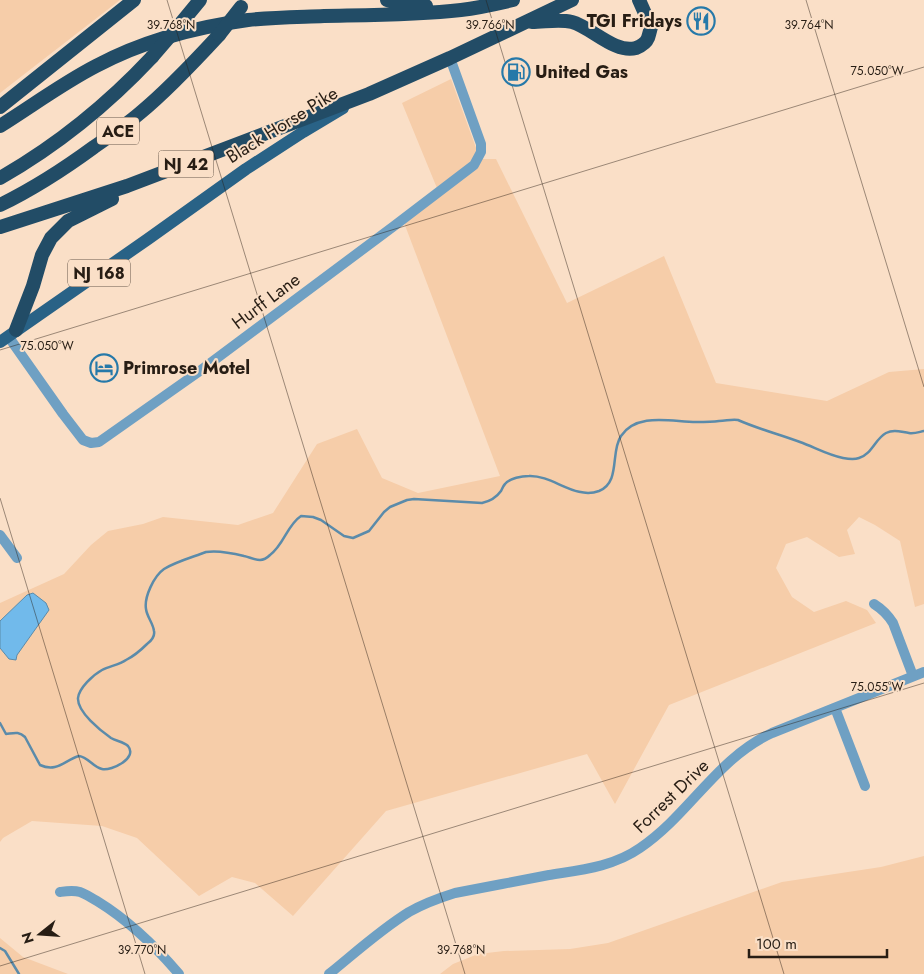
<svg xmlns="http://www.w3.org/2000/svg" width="924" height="974" font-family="Jost,sans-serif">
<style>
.green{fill:#f6cda9}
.water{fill:#71baeb;stroke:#5b8baa}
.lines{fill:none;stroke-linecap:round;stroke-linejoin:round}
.stream{stroke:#5b8baa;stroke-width:2.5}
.minor{stroke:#6fa0c3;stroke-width:10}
.major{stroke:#296286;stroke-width:12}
.highway{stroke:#224c66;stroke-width:14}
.highway-bridge{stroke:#224c66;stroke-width:14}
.ticks{fill:none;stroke:#271d14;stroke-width:1;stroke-opacity:0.45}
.labels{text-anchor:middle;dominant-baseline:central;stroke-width:4;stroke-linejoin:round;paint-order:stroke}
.shield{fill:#fadfc7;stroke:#66574a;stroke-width:1}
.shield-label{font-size:16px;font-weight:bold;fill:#271d14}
.poi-label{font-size:18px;font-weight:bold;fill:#271d14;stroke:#fadfc7;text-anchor:start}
.street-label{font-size:18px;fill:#271d14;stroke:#fadfc7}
.ticks-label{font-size:12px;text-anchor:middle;fill:#271d14;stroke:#fadfc7;stroke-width:4;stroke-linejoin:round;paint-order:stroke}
</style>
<rect width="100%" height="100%" fill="#fadfc7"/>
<!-- green -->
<path class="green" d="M 0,0 L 120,0 L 0,93 Z
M 451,79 L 480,159 L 496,159 L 567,303 L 664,256 L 716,383 L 827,401 L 889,372 L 924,369 L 924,604 L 915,607 L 900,541 L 875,525 L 859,517 L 847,530 L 855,554 L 839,557 L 807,537 L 786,544 L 776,568 L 792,597 L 814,612 L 846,601 L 867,610 L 876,623 L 669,705 L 615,804 L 587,754 L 386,811 L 293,916 L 255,883 L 232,877 L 199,896 L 137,838 L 102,826 L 32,821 L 3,838 L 0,842 L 0,603 L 64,574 L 91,545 L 108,531 L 143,524 L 163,517 L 238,525 L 273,513 L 317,444 L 357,429 L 382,478 L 418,493 L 500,476 L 403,220 L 439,193 L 402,103 Z
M 924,856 L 924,974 L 440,974 L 453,964 L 478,954 L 504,951 L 570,949 L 608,943 L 782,882 L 881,867 Z
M 0,938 L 23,957 L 68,974 L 0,974 Z"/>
<!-- water -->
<path class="water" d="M 33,593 L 46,603 L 49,610 L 17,655 L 16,660 L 9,659 L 0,648 L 0,621 L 27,595 Z"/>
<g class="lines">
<!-- stream -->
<path class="stream" d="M 0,723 L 6,734 C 14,733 19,731 25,737 L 40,765 C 57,773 65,760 79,756 C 88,757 93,767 102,769 C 112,771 138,758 128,746 C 124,742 116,741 111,738 C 101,731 77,712 78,698 C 79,688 93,675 102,670 C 109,666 119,665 126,660 C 134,656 141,650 147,644 C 151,641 155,636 154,631 C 153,623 147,617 146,609 C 144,597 154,576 164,569 C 175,562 193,557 206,552 C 219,550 232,553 244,556 C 249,557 255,560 260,560 C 264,560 267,558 270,555 C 284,545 287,525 301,516 L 313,517 L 321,520 L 344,536 L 353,538 L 369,531 L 384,512 L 390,507 L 407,500 L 414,499 L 482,503 C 491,501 496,498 501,491 C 502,489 503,486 505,484 C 510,478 522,476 529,476 C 553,475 575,500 599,491 C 621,482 610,452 621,436 C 637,412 672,422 696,422 C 704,422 712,422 719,421 C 726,421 731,419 738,420 C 758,429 779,434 800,442 C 814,447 828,455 843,458 C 848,459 854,460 859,458 C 872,454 875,439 886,433 C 894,429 901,432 909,433 C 914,434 919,432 924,431
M 0,948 L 5,951 L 19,974"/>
<!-- minor -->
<path class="minor" d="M 8,336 L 63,414 L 83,440 L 91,443 L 99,442 L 197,373 L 394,226 L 474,165 L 481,152 L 481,144 L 450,58
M 0,535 L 17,558
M 874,604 C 882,609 888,615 893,623 L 913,676
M 835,708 L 865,786
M 60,892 C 67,891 73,890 80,892 C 86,894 91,898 97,901 C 128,920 156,947 179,974
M 329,974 C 355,953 380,930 409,912 C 423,904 439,898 455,893 C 486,887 518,881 549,875 C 580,870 613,867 640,848 C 689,815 717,758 772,733 L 924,672"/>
<!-- major -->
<path class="major" d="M 0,342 L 148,239 L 246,169 L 303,132 L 343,108"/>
<!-- highway -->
<path class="highway" d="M 387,0 L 426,6
M 532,22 C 545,22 559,19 572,22 C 591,27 615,54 636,48 C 641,46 646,43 648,38 C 649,35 650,31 651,27 L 639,0
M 177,28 L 200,0
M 0,107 L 134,0
M 0,126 C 32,106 63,83 96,66 C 143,41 196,27 248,20 C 273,17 299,17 324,16 C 370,15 416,15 461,10 C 478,8 496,4 513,0
M 0,178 C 56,146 108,104 152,57
M 0,205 C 33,189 64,169 94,147 C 110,136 126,125 140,113 C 168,90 195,61 219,35
M 0,227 L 127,186 L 369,94 L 450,58 L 572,0
M 16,330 L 33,286 L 42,255 L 51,238 L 68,221 L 112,199"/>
<!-- highway-bridge -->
<path class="highway-bridge" d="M 219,35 L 241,7
M 152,57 L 177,28"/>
</g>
<!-- ticks -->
<path class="ticks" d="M 167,0 L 465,974M 486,0 L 784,974M 806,0 L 924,387M 0,350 L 924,67M 0,498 L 145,974M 0,966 L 924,683"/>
<!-- icons -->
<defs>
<g id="restaurant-ring" transform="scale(1.4375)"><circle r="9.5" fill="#fadfc7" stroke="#2679a9" stroke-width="1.5"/><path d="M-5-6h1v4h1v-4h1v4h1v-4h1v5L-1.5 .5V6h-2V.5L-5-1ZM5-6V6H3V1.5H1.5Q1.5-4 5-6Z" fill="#2679a9"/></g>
<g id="fuel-ring" transform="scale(1.4375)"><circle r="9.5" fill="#fadfc7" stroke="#2679a9" stroke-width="1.5"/><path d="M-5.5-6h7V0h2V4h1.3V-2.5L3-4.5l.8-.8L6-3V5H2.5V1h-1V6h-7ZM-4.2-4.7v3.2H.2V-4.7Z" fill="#2679a9"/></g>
<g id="hotel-ring" transform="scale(1.4375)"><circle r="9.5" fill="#fadfc7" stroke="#2679a9" stroke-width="1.5"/><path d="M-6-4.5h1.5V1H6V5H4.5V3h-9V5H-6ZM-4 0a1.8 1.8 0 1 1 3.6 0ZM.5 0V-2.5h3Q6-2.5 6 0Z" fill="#2679a9"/></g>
</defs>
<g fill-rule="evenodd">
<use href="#restaurant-ring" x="701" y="21"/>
<use href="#fuel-ring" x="516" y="72"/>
<use href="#hotel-ring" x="104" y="368"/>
</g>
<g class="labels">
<!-- shield labels -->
<g class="shield">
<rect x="97" y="117.5" width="42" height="27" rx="4"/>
<rect x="158.5" y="150.5" width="55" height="27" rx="4"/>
<rect x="68" y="259.5" width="62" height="27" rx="4"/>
</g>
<g class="shield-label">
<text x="118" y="131">ACE</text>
<text x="186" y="164">NJ 42</text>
<text x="99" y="273">NJ 168</text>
</g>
<!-- poi labels -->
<g class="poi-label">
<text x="682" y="21" text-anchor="end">TGI Fridays</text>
<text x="535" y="72">United Gas</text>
<text x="123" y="368">Primrose Motel</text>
</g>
<!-- street labels -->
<g class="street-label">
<text transform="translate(282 125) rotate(-32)">Black Horse Pike</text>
<text transform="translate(266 301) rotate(-37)">Hurff Lane</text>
<text transform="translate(671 796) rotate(-44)">Forrest Drive</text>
</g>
</g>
<g class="ticks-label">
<text x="171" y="29">39.768°N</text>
<text x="490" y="29">39.766°N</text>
<text x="809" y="29">39.764°N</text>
<text x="877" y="75">75.050°W</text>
<text x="47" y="350">75.050°W</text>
<text x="877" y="691">75.055°W</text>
<text x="142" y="954">39.770°N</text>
<text x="461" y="954">39.768°N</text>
</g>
<!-- north arrow -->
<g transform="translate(40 934) rotate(253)" stroke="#fadfc7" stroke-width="4" paint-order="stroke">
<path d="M0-4L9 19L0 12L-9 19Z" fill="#271d14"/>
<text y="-8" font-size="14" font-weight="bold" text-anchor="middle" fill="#271d14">N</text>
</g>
<!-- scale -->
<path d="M749 949v8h138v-8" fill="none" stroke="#271d14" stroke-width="2.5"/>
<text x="756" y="949" font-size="15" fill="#271d14" stroke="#fadfc7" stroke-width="4" paint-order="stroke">100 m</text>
</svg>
